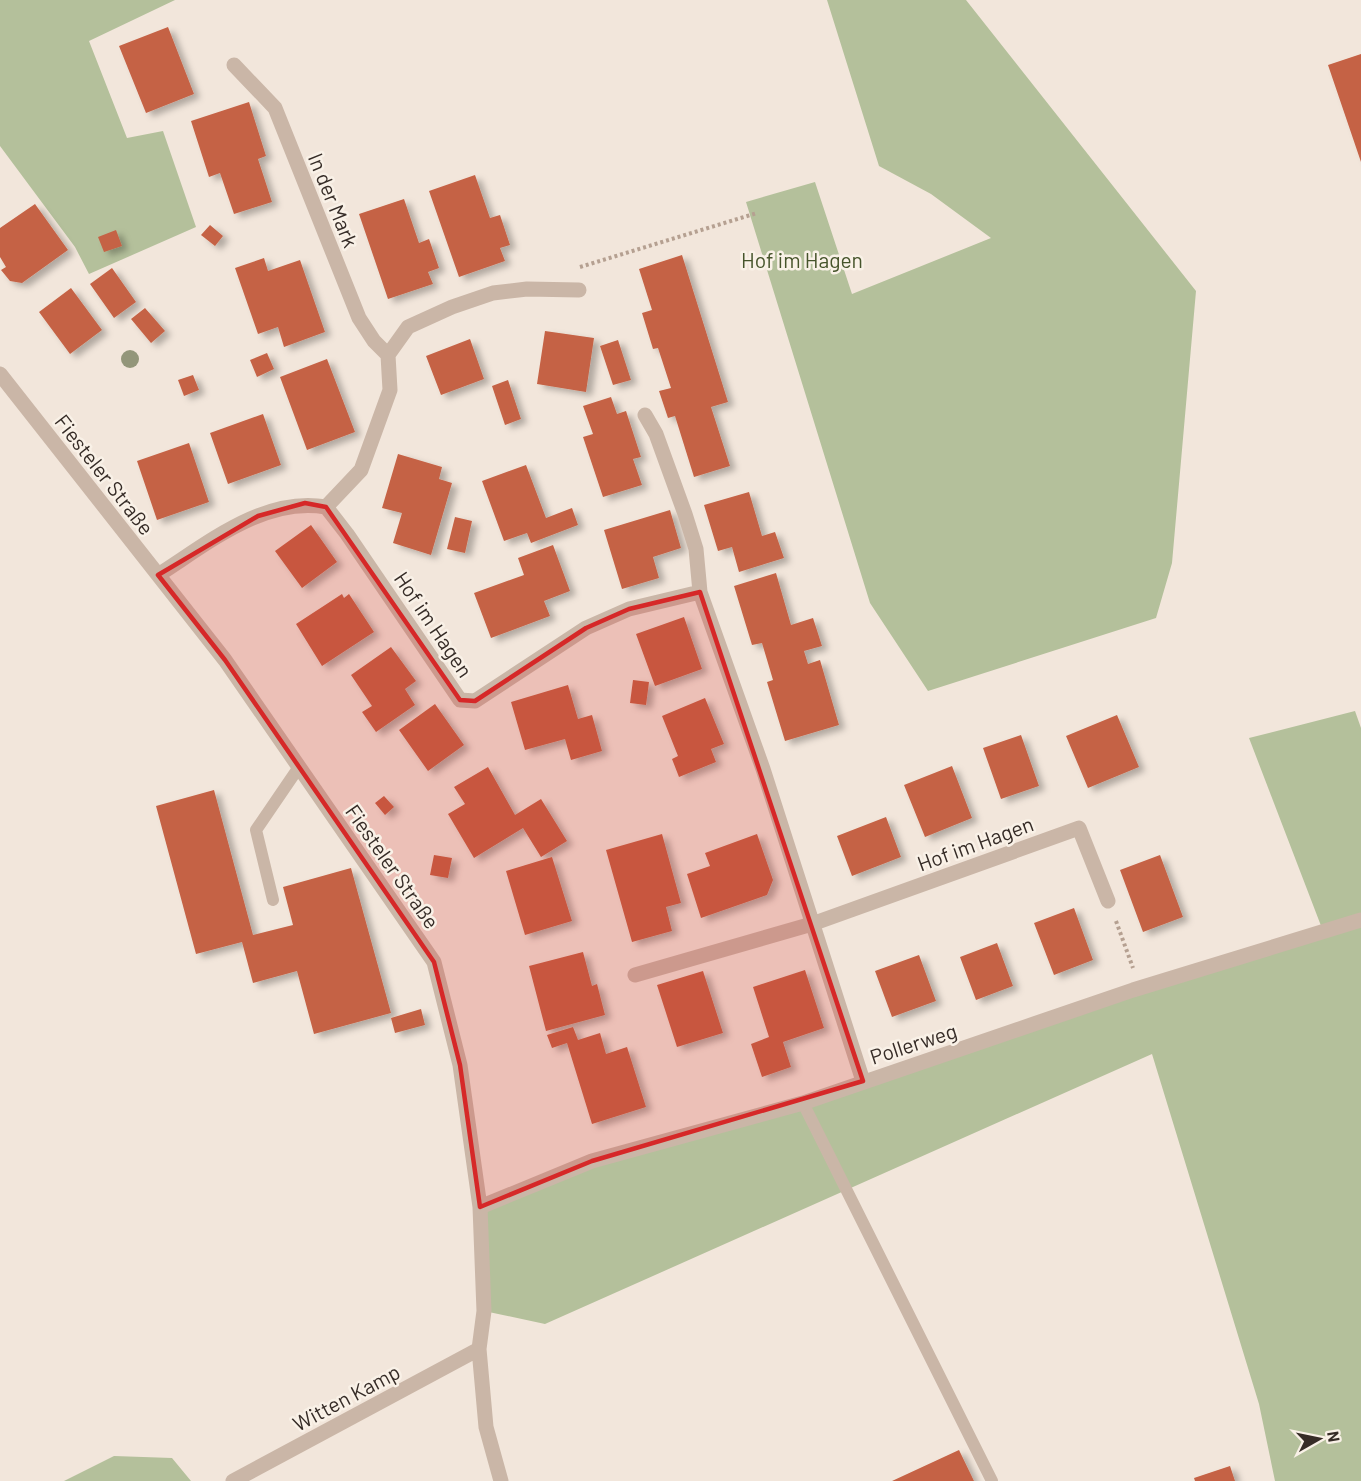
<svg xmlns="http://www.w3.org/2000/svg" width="1361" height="1481" font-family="Barlow,sans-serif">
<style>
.green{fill:#b4c09b}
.building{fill:#c56245;filter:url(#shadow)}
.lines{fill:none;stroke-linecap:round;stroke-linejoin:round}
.path{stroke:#b5a091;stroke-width:4;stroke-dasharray:3 3;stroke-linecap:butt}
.service{stroke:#cab6a7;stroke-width:12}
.minor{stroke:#cab6a7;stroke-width:15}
.tree{fill:#93967a}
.marked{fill:#d62828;fill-opacity:0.2;stroke:#d62828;stroke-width:4.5;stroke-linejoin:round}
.labels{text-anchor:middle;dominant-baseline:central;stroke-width:5;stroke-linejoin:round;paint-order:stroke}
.street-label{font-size:21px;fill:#362c27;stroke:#f9f1e7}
.park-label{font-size:21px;fill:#46542b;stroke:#f9f1e7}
</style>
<defs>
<filter id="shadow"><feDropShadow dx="6" dy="4" stdDeviation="3" flood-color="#0004"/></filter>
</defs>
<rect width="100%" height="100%" fill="#f2e6db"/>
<!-- green -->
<path class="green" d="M 0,0 L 175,0 L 89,41 L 127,138 L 163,131 L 196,227 L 89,274 L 75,247 L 0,146 Z
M 827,0 L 966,0 L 1196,291 L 1172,563 L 1156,618 L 928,691 L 870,603 L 746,202 L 815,182 L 852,294 L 991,238 L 931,194 L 879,166 Z
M 1355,711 L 1361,728 L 1361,1481 L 1275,1481 L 1259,1404 L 1152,1054 L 545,1324 L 484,1311 L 480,1207 L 592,1161 L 803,1103 L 1323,931 L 1249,738 Z
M 114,1456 L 172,1458 L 191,1481 L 64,1481 Z"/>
<!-- building -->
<path class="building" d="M 168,27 L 194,94 L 146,113 L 119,46 Z
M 1361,54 L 1361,162 L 1328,65 Z
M 249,102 L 266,156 L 258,159 L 272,202 L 234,214 L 220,173 L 209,177 L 191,121 Z
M 475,175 L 490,218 L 500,215 L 510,245 L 500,248 L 505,261 L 459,277 L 429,191 Z
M 404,199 L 419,243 L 429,239 L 439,268 L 428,272 L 433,284 L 388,299 L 359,214 Z
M 35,204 L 68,250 L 22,283 L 10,281 L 1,270 L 6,267 L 0,257 L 0,228 Z
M 210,225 L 223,236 L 215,246 L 201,235 Z
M 116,230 L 122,246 L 104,252 L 98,237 Z
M 682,255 L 728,402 L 711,407 L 730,466 L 694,477 L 675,416 L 668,418 L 659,391 L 671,388 L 658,348 L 653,349 L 642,313 L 652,310 L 639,269 Z
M 264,258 L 268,271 L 300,260 L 325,332 L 284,347 L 278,327 L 258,334 L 235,268 Z
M 112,268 L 136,302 L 114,318 L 90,284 Z
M 71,288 L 102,330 L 70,354 L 39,312 Z
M 145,308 L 165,331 L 151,343 L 131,319 Z
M 545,331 L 594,338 L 586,392 L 537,384 Z
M 470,339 L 484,379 L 441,395 L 426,356 Z
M 618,340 L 631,380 L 613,385 L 600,346 Z
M 267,353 L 274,369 L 257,377 L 250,360 Z
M 327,359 L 355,432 L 307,450 L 280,377 Z
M 193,375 L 199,390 L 184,396 L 178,380 Z
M 508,380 L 521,419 L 505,425 L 492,386 Z
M 611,397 L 617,414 L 626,411 L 641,457 L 633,459 L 642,485 L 603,497 L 583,437 L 593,434 L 583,406 Z
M 263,414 L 281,465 L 228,484 L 210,433 Z
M 189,443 L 209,502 L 157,520 L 137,461 Z
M 398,454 L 442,467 L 439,479 L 452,483 L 431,555 L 393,543 L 402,513 L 382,508 Z
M 526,465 L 546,518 L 572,508 L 578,525 L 531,543 L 527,533 L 504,541 L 482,481 Z
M 749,492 L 762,536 L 775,532 L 784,558 L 739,572 L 732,547 L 718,551 L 704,505 Z
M 670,510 L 681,548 L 653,557 L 659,578 L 622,589 L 604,530 Z
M 455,517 L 472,521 L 465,553 L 447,549 Z
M 311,525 L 337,562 L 302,588 L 275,551 Z
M 553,545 L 570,591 L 544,601 L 550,616 L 491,638 L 474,593 L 524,575 L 518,558 Z
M 776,573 L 791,625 L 813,618 L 822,646 L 804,651 L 808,664 L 820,660 L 839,725 L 785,741 L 767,682 L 773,680 L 762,643 L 752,645 L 734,586 Z
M 342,594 L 344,598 L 349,594 L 374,632 L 322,666 L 296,624 Z
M 684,617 L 702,669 L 655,686 L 636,634 Z
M 391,647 L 416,681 L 405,689 L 415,705 L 376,732 L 362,712 L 372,706 L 351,675 Z
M 633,680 L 649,682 L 646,705 L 630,703 Z
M 568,685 L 578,719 L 592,715 L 602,751 L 571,760 L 565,739 L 525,750 L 511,702 Z
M 705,698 L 724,744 L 711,749 L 716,762 L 679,777 L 672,759 L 678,756 L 662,716 Z
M 435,704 L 464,745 L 428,771 L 399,730 Z
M 1117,715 L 1139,767 L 1088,788 L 1066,736 Z
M 1021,735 L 1039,786 L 1001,799 L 983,748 Z
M 952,766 L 972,818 L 925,837 L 904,785 Z
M 488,767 L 515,815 L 541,799 L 567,841 L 541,857 L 523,828 L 474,858 L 448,814 L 465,804 L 454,787 Z
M 214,790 L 253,935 L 293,925 L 283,887 L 351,868 L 391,1013 L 314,1034 L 297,971 L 253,983 L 242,942 L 196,954 L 156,806 Z
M 384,796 L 394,807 L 385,815 L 375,803 Z
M 886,817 L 901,857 L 852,876 L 837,836 Z
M 662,834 L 681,903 L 666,907 L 672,931 L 632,942 L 606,850 Z
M 757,834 L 773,880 L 767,895 L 701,918 L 687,874 L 710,866 L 705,853 Z
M 434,855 L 452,858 L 448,878 L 430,875 Z
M 1160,855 L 1183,917 L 1143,932 L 1120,870 Z
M 552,857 L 572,921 L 525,935 L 506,871 Z
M 1074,908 L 1093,960 L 1054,975 L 1034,923 Z
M 997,943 L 1013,986 L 976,1000 L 960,957 Z
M 583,952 L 592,986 L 597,984 L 605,1015 L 546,1031 L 529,966 Z
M 919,955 L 936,1001 L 892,1017 L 875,971 Z
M 805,970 L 824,1028 L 783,1042 L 791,1067 L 762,1077 L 751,1044 L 769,1037 L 753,987 Z
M 703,971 L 723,1033 L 677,1047 L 657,985 Z
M 421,1009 L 425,1025 L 395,1033 L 391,1018 Z
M 573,1027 L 578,1040 L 600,1033 L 606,1054 L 627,1047 L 646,1107 L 592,1124 L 567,1043 L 552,1048 L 547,1035 Z
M 959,1450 L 974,1481 L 892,1481 Z
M 1230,1466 L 1235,1481 L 1195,1481 L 1194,1478 Z"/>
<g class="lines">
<!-- path -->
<path class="path" d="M 580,267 L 757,213
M 1116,921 L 1133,968"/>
<!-- service -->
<path class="service" d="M 273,900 L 256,830 L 299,767
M 803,1103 L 992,1481"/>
<!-- minor -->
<path class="minor" d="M 234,65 L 275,108 L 359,318 L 374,341 L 388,355 L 390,390 L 361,470 L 326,507
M 388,355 L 408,327 L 452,307 L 493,293 L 527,289 L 579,290
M 0,374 L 225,660 L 434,962 L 460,1065 L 480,1207 L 484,1311 L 479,1349 L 486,1427 L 501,1481
M 645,415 L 656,434 L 685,514 L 696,549 L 700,592 L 763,769 L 863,1081
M 158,575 C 207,544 264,496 326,507 L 347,534 L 460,700 L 475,701 L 586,628 L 629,609 L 700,592
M 635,975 L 812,924 L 1079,828 L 1108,901
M 480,1207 L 592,1161 L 803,1103 L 1133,990 L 1361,920
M 233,1481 L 479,1349"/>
</g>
<!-- trees -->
<circle class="tree" cx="130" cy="359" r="9"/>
<!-- marked area -->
<path class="marked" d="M 305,503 L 326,507 L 460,700 L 475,701 L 586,628 L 629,609 L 700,592 L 863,1081 L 592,1161 L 480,1207 L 460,1065 L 434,962 L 225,660 L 158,575 L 258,516 Z"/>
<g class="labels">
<!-- street labels -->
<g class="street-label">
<text transform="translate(334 200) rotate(68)">In der Mark</text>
<text transform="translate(105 474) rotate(52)">Fiesteler Straße</text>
<text transform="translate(434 624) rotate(56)">Hof im Hagen</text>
<text transform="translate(975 843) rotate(-20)">Hof im Hagen</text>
<text transform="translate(393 866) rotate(55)">Fiesteler Straße</text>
<text transform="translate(913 1043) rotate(-18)">Pollerweg</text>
<text transform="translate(346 1397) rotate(-28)">Witten Kamp</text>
</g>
<!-- park labels -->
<g class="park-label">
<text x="802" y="259">Hof im Hagen</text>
</g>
</g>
<!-- north arrow -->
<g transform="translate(1319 1439) rotate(81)" stroke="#f9f1e7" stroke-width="4.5" paint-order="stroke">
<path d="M0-4.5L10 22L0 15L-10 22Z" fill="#362c27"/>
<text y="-9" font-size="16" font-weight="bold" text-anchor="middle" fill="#362c27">N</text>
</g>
</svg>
